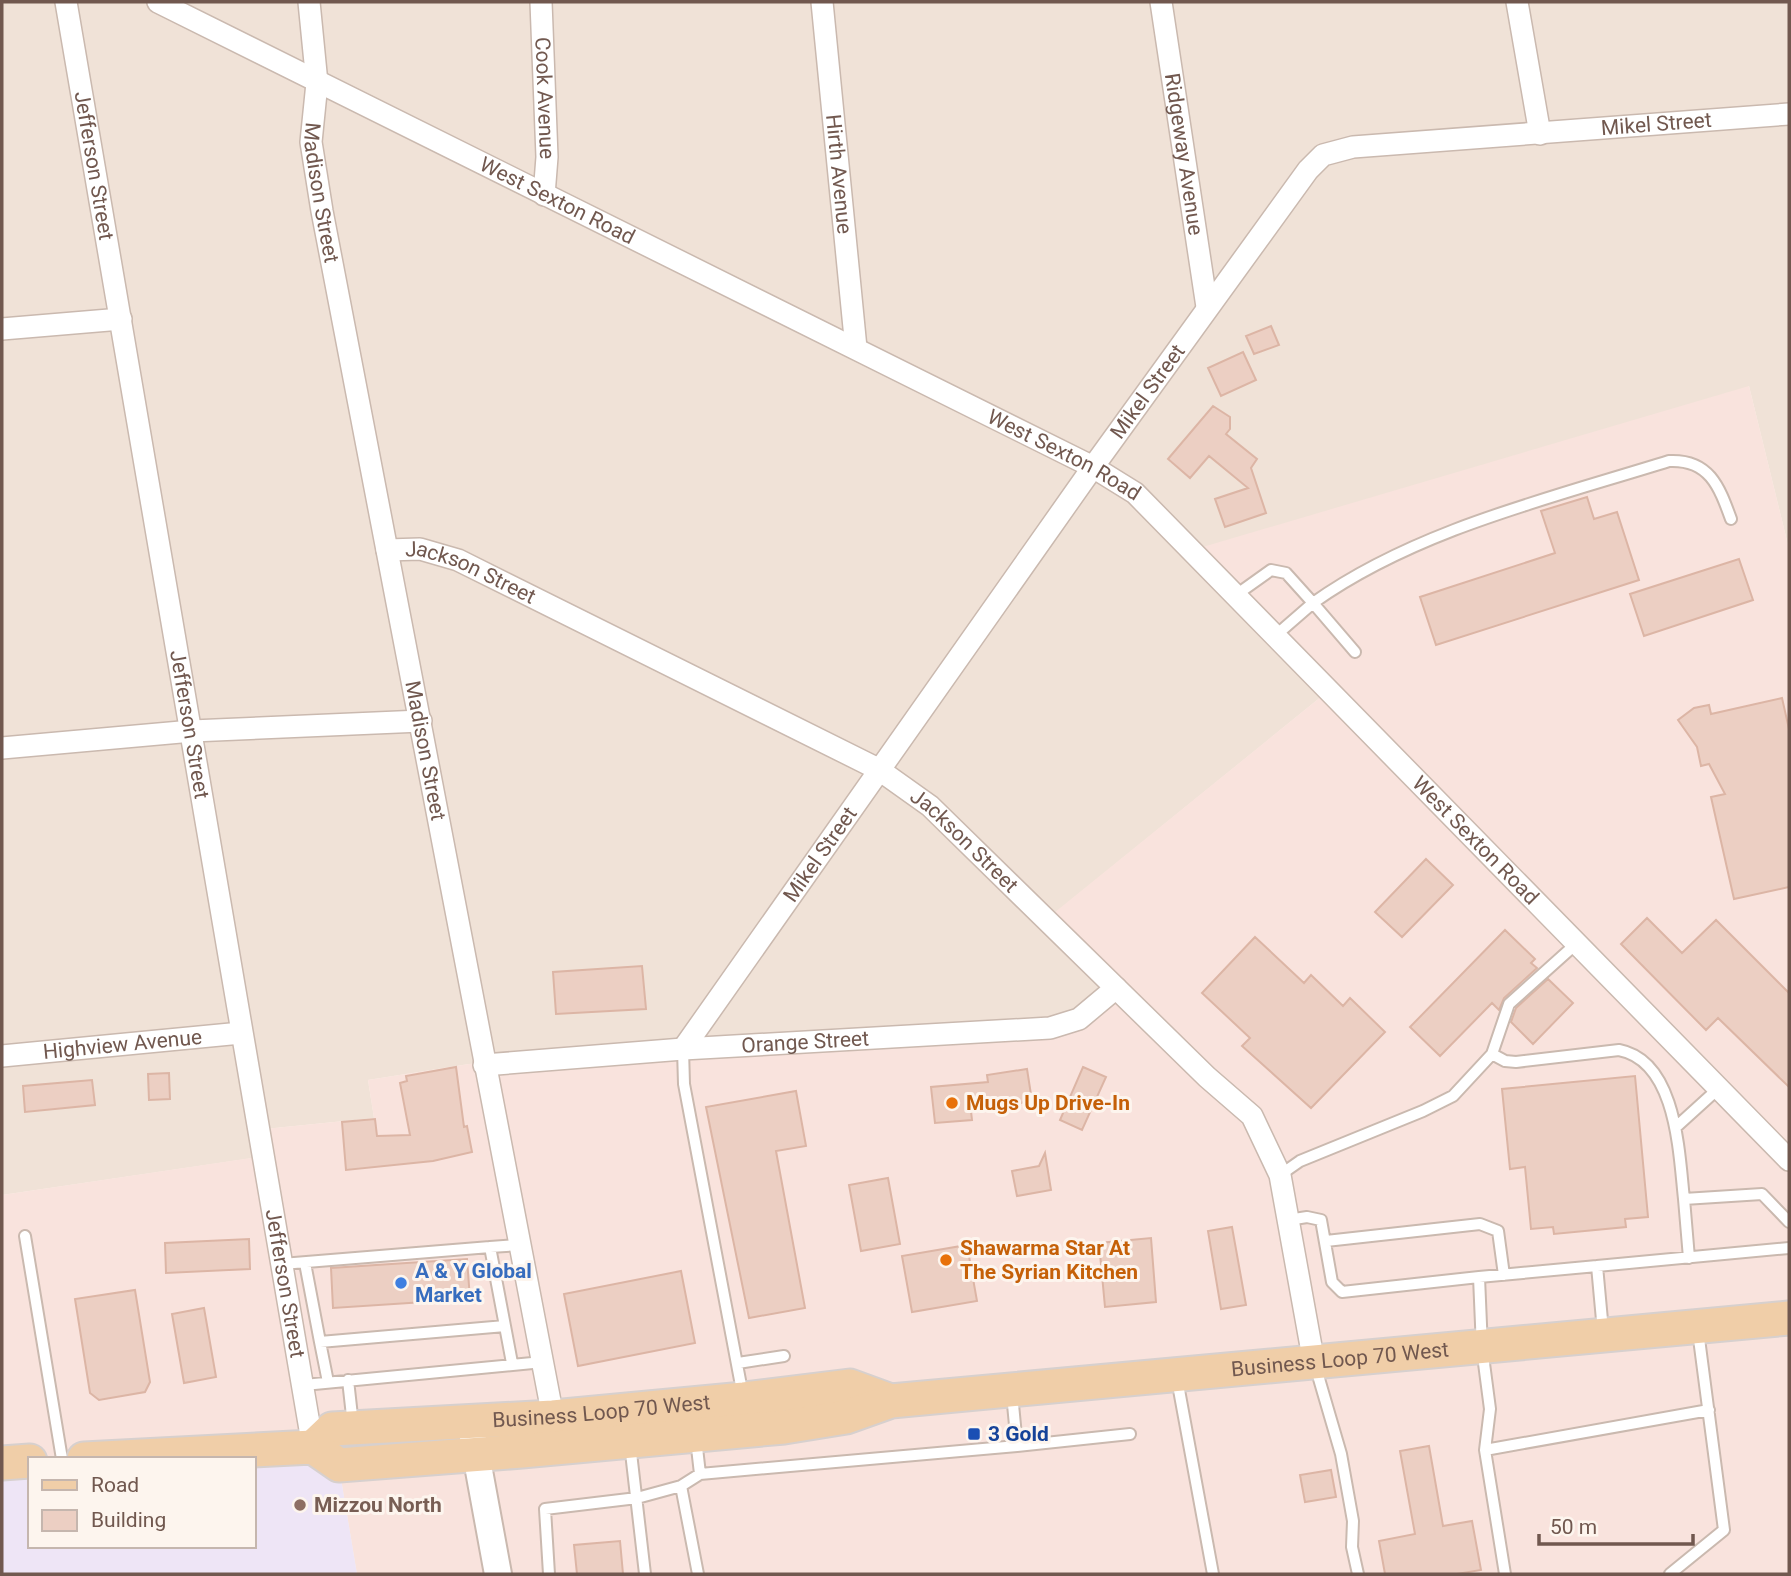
<svg xmlns="http://www.w3.org/2000/svg" width="1791" height="1576" font-family="Roboto,sans-serif">
<style>
.residential{fill:#f0e2d7}
.commercial{fill:#f9e3dd}
.education{fill:#eee5f6}
.building{fill:#eccfc3;stroke:#dcb5a5;stroke-width:2}
.lines{fill:none;stroke-linecap:round;stroke-linejoin:round}
.service-casing{stroke:#cab9af;stroke-width:14}
.minor-casing{stroke:#cab9af;stroke-width:24}
.tertiary-casing{stroke:#cab9af;stroke-width:30}
.primary-casing{stroke:#d7d0ce;stroke-width:37}
.service{stroke:#fff;stroke-width:10}
.minor{stroke:#fff;stroke-width:21}
.tertiary{stroke:#fff;stroke-width:26}
.primary{stroke:#f0cea8;stroke-width:33}
.food-dot{fill:#e8710a;stroke:#fdf5ee;stroke-width:2.5}
.shop-dot{fill:#3f7fe0;stroke:#fdf5ee;stroke-width:2.5}
.transit-dot{fill:#1a4fb4;stroke:#fdf5ee;stroke-width:2.5}
.education-dot{fill:#8d6e63;stroke:#fdf5ee;stroke-width:2.5}
.labels{text-anchor:middle;dominant-baseline:central;stroke-width:6;stroke-linejoin:round;paint-order:stroke}
.street-label{font-size:21px;fill:#71584f;stroke:#fdf5ee}
.food-label{font-size:21px;font-weight:bold;fill:#c56008;stroke:#fdf5ee;text-anchor:start}
.shop-label{font-size:21px;font-weight:bold;fill:#366cbe;stroke:#fdf5ee;text-anchor:start}
.transit-label{font-size:21px;font-weight:bold;fill:#164399;stroke:#fdf5ee;text-anchor:start}
.education-label{font-size:21px;font-weight:bold;fill:#785e54;stroke:#fdf5ee;text-anchor:start}
</style>
<rect width="100%" height="100%" fill="#faf1e8"/>
<!-- residential -->
<path class="residential" d="M 2,2 L 1789,2 L 1789,549 L 1749,386 L 1327,692 L 1045,921 L 1115,989 L 1050,1027 L 469,1064 L 368,1080 L 374,1118 L 255,1130 L 259,1157 L 2,1195 Z"/>
<!-- commercial -->
<path class="commercial" d="M 1749,386 L 1789,549 L 1789,1574 L 357,1574 L 336,1449 L 126,1459 L 30,1459 L 2,1464 L 2,1195 L 258,1157 L 254,1130 L 374,1118 L 368,1080 L 469,1064 L 1049,1027 L 1114,988 L 1044,921 L 1327,692 L 1196,549 Z"/>
<!-- education -->
<path class="education" d="M 336,1449 L 357,1574 L 2,1574 L 2,1464 L 30,1463 L 30,1546 L 254,1546 L 254,1459 Z"/>
<!-- building -->
<path class="building" d="M 1271,326 L 1279,345 L 1254,354 L 1246,336 Z
M 1243,352 L 1256,380 L 1221,396 L 1208,368 Z
M 1213,406 L 1230,417 L 1230,429 L 1226,434 L 1257,459 L 1251,468 L 1266,513 L 1225,527 L 1215,499 L 1248,488 L 1209,456 L 1190,478 L 1168,459 Z
M 1587,497 L 1594,519 L 1617,512 L 1639,580 L 1436,645 L 1420,597 L 1555,553 L 1541,511 Z
M 1739,559 L 1753,600 L 1644,636 L 1630,594 Z
M 1782,698 L 1789,729 L 1789,887 L 1734,899 L 1711,797 L 1725,794 L 1709,764 L 1701,766 L 1697,747 L 1678,720 L 1694,708 L 1709,705 L 1711,714 Z
M 1426,859 L 1453,885 L 1402,937 L 1375,912 Z
M 1647,918 L 1682,953 L 1716,920 L 1789,993 L 1789,1087 L 1718,1018 L 1706,1030 L 1621,944 Z
M 1505,930 L 1535,959 L 1531,963 L 1537,968 L 1504,998 L 1499,1010 L 1492,1003 L 1440,1056 L 1410,1027 Z
M 1255,937 L 1304,983 L 1311,975 L 1343,1006 L 1350,998 L 1385,1032 L 1311,1108 L 1242,1046 L 1250,1038 L 1202,993 Z
M 642,966 L 646,1009 L 556,1014 L 553,972 Z
M 1548,979 L 1573,1003 L 1533,1044 L 1511,1022 L 1516,1008 Z
M 456,1067 L 464,1127 L 467,1126 L 472,1152 L 433,1161 L 346,1170 L 342,1122 L 375,1119 L 377,1136 L 410,1135 L 400,1083 L 407,1081 L 406,1076 Z
M 1083,1067 L 1106,1077 L 1082,1130 L 1060,1120 Z
M 1027,1069 L 1032,1101 L 971,1111 L 972,1120 L 935,1123 L 931,1087 L 988,1082 L 987,1075 Z
M 169,1073 L 170,1099 L 149,1100 L 148,1074 Z
M 1635,1076 L 1648,1217 L 1625,1219 L 1626,1227 L 1554,1234 L 1553,1227 L 1531,1229 L 1525,1167 L 1510,1169 L 1502,1089 Z
M 92,1080 L 95,1105 L 25,1112 L 23,1086 Z
M 796,1091 L 806,1146 L 776,1151 L 805,1308 L 749,1318 L 706,1107 Z
M 1045,1153 L 1051,1190 L 1017,1196 L 1012,1171 L 1039,1166 Z
M 888,1178 L 900,1244 L 861,1251 L 849,1185 Z
M 1232,1227 L 1246,1305 L 1221,1309 L 1208,1231 Z
M 1151,1238 L 1156,1302 L 1105,1307 L 1099,1243 Z
M 249,1239 L 250,1269 L 166,1273 L 165,1243 Z
M 967,1245 L 977,1301 L 912,1312 L 902,1256 Z
M 467,1259 L 470,1299 L 333,1308 L 331,1268 Z
M 681,1271 L 695,1343 L 578,1366 L 564,1294 Z
M 135,1290 L 150,1382 L 145,1392 L 99,1400 L 90,1393 L 75,1299 Z
M 204,1308 L 216,1377 L 184,1383 L 172,1314 Z
M 1429,1446 L 1443,1526 L 1472,1521 L 1481,1570 L 1457,1574 L 1385,1574 L 1379,1541 L 1415,1534 L 1400,1451 Z
M 1331,1470 L 1336,1497 L 1305,1502 L 1300,1475 Z
M 620,1541 L 623,1574 L 577,1574 L 574,1545 Z"/>
<g class="lines">
<!-- service casing -->
<g class="service-casing">
<path id="service" d="M 1236,595 L 1271,570 L 1286,573 L 1313,603 L 1275,636
M 1355,652 L 1313,603 C 1415,530 1551,498 1669,461 C 1709,459 1719,486 1731,519
M 683,1049 L 684,1084 L 743,1396
M 1492,1054 L 1505,1061 L 1516,1062 L 1619,1050 C 1677,1061 1679,1154 1684,1199
M 1676,1127 L 1719,1088
M 1280,1175 L 1300,1161 L 1423,1111 L 1453,1096 L 1492,1054 L 1509,1004 L 1577,943
M 1288,1220 L 1307,1217 L 1321,1220 L 1332,1282 L 1342,1292 L 1479,1277
M 25,1236 L 62,1459
M 1326,1241 L 1480,1224 L 1498,1231 L 1504,1275
M 1689,1258 L 1684,1199 L 1762,1194 L 1789,1222
M 305,1263 L 320,1342
M 282,1264 L 490,1247
M 1597,1266 L 1789,1248
M 505,1326 L 490,1247 L 519,1245
M 738,1363 L 784,1356
M 1315,1365 L 1341,1454 L 1353,1521 L 1352,1547 L 1358,1574
M 1177,1379 L 1213,1574
M 348,1380 L 353,1425
M 328,1382 L 320,1342 L 505,1326 L 512,1363
M 304,1385 L 543,1362
M 696,1439 L 700,1474 L 681,1486 L 698,1574
M 630,1444 L 645,1574
M 1017,1446 L 1130,1434
M 1485,1450 L 1709,1410
M 700,1474 L 1017,1446 L 1012,1394
M 549,1574 L 545,1509 L 637,1498 L 681,1486
M 1505,1574 L 1485,1450 L 1490,1409 L 1482,1348 L 1479,1277 L 1597,1266 L 1603,1331
M 1670,1574 L 1724,1530 L 1698,1331"/>
</g>
<!-- minor casing -->
<g class="minor-casing">
<g id="minor">
<path id="s1" d="M 66,2 L 313,1447"/>
<path id="s2" d="M 158,2 L 1093,467 L 1135,493 L 1789,1160"/>
<path id="s3" d="M 309,2 L 317,83 L 311,142 L 322,211 L 553,1417"/>
<path id="s4" d="M 541,2 L 547,157 L 544,195"/>
<path id="s5" d="M 822,2 L 856,348"/>
<path id="s6" d="M 1161,2 L 1207,307"/>
<path d="M 1517,2 L 1540,134"/>
<path d="M 2,329 L 121,319"/>
<path id="s7" d="M 387,550 L 420,549 L 458,560 L 878,769 L 930,806 L 1207,1077 L 1252,1116 L 1280,1175 L 1314,1363"/>
<path d="M 2,748 L 192,731 L 421,721"/>
<path id="s8" d="M 683,1049 L 1093,467 L 1308,170 L 1323,155 L 1353,147 L 1789,114"/>
<path id="s9" d="M 2,1056 L 241,1033"/>
<path id="s10" d="M 484,1065 L 683,1049 L 1050,1028 L 1079,1019 L 1116,988"/>
</g>
</g>
<!-- tertiary casing -->
<g class="tertiary-casing">
<path id="tertiary" d="M 473,1438 L 498,1574"/>
</g>
<!-- primary casing -->
<g class="primary-casing">
<g id="primary">
<path id="s11" d="M 313,1447 L 332,1429 L 553,1417 L 744,1399 L 850,1386 L 891,1401"/>
<path id="s12" d="M 84,1459 L 313,1447 L 339,1465 L 522,1451 L 784,1427 L 846,1417 L 891,1401 L 1789,1318"/>
<path d="M 2,1463 L 30,1461"/>
</g>
</g>
<!-- service -->
<use href="#service" class="service"/>
<!-- minor -->
<use href="#minor" class="minor"/>
<!-- tertiary -->
<use href="#tertiary" class="tertiary"/>
<!-- primary -->
<use href="#primary" class="primary"/>
</g>
<!-- markers -->
<g class="food-dot">
<circle cx="952" cy="1103" r="7"/>
<circle cx="946" cy="1260" r="7"/>
</g>
<circle class="shop-dot" cx="401" cy="1283" r="7"/>
<rect class="transit-dot" x="967" y="1427" width="14" height="14" rx="3.5"/>
<circle class="education-dot" cx="300" cy="1505" r="7"/>
<g class="labels">
<!-- street labels -->
<g class="street-label">
<text stroke="none"><textPath href="#s4" startOffset="96">Cook Avenue</textPath></text>
<text stroke="none"><textPath href="#s8" startOffset="1435">Mikel Street</textPath></text>
<text stroke="none"><textPath href="#s6" startOffset="154">Ridgeway Avenue</textPath></text>
<text stroke="none"><textPath href="#s1" startOffset="166">Jefferson Street</textPath></text>
<text stroke="none"><textPath href="#s5" startOffset="173">Hirth Avenue</textPath></text>
<text stroke="none"><textPath href="#s3" startOffset="192">Madison Street</textPath></text>
<text stroke="none"><textPath href="#s2" startOffset="446">West Sexton Road</textPath></text>
<text stroke="none"><textPath href="#s8" startOffset="805">Mikel Street</textPath></text>
<text stroke="none"><textPath href="#s2" startOffset="1013">West Sexton Road</textPath></text>
<text stroke="none"><textPath href="#s7" startOffset="88">Jackson Street</textPath></text>
<text stroke="none"><textPath href="#s1" startOffset="733">Jefferson Street</textPath></text>
<text stroke="none"><textPath href="#s3" startOffset="760">Madison Street</textPath></text>
<text stroke="none"><textPath href="#s2" startOffset="1580">West Sexton Road</textPath></text>
<text stroke="none"><textPath href="#s7" startOffset="654">Jackson Street</textPath></text>
<text stroke="none"><textPath href="#s8" startOffset="238">Mikel Street</textPath></text>
<text stroke="none"><textPath href="#s10" startOffset="322">Orange Street</textPath></text>
<text stroke="none"><textPath href="#s9" startOffset="121">Highview Avenue</textPath></text>
<text stroke="none"><textPath href="#s1" startOffset="1300">Jefferson Street</textPath></text>
<text stroke="none"><textPath href="#s12" startOffset="1269">Business Loop 70 West</textPath></text>
<text stroke="none"><textPath href="#s11" startOffset="296">Business Loop 70 West</textPath></text>
</g>
<!-- food labels -->
<g class="food-label">
<text x="966" y="1103">Mugs Up Drive-In</text>
<text x="960" y="1248">Shawarma Star At<tspan x="960" dy="24">The Syrian Kitchen</tspan></text>
</g>
<!-- shop labels -->
<g class="shop-label">
<text x="415" y="1271">A &amp; Y Global<tspan x="415" dy="24">Market</tspan></text>
</g>
<!-- transit labels -->
<g class="transit-label">
<text x="988" y="1434">3 Gold</text>
</g>
<!-- education labels -->
<g class="education-label">
<text x="314" y="1505">Mizzou North</text>
</g>
</g>
<!-- border -->
<rect width="1791" height="1576" fill="none" stroke="#71584f" stroke-width="7"/>
<!-- legend -->
<rect x="28" y="1457" width="228" height="91" fill="#fdf5ee" stroke="#c5b6ae" stroke-width="2"/>
<rect x="42" y="1480" width="35" height="10" fill="#f0cea8" stroke="#c5b6ae" stroke-width="2"/>
<text x="91" y="1492" font-size="21" fill="#71584f">Road</text>
<rect x="42" y="1510" width="35" height="21" fill="#eccfc3" stroke="#c5b6ae" stroke-width="2"/>
<text x="91" y="1527" font-size="21" fill="#71584f">Building</text>
<!-- scale -->
<path d="M1539 1534v10h154v-10" fill="none" stroke="#71584f" stroke-width="3.5"/>
<text x="1550" y="1534" font-size="21" fill="#71584f" stroke="#fdf5ee" stroke-width="5" paint-order="stroke">50 m</text>
</svg>
